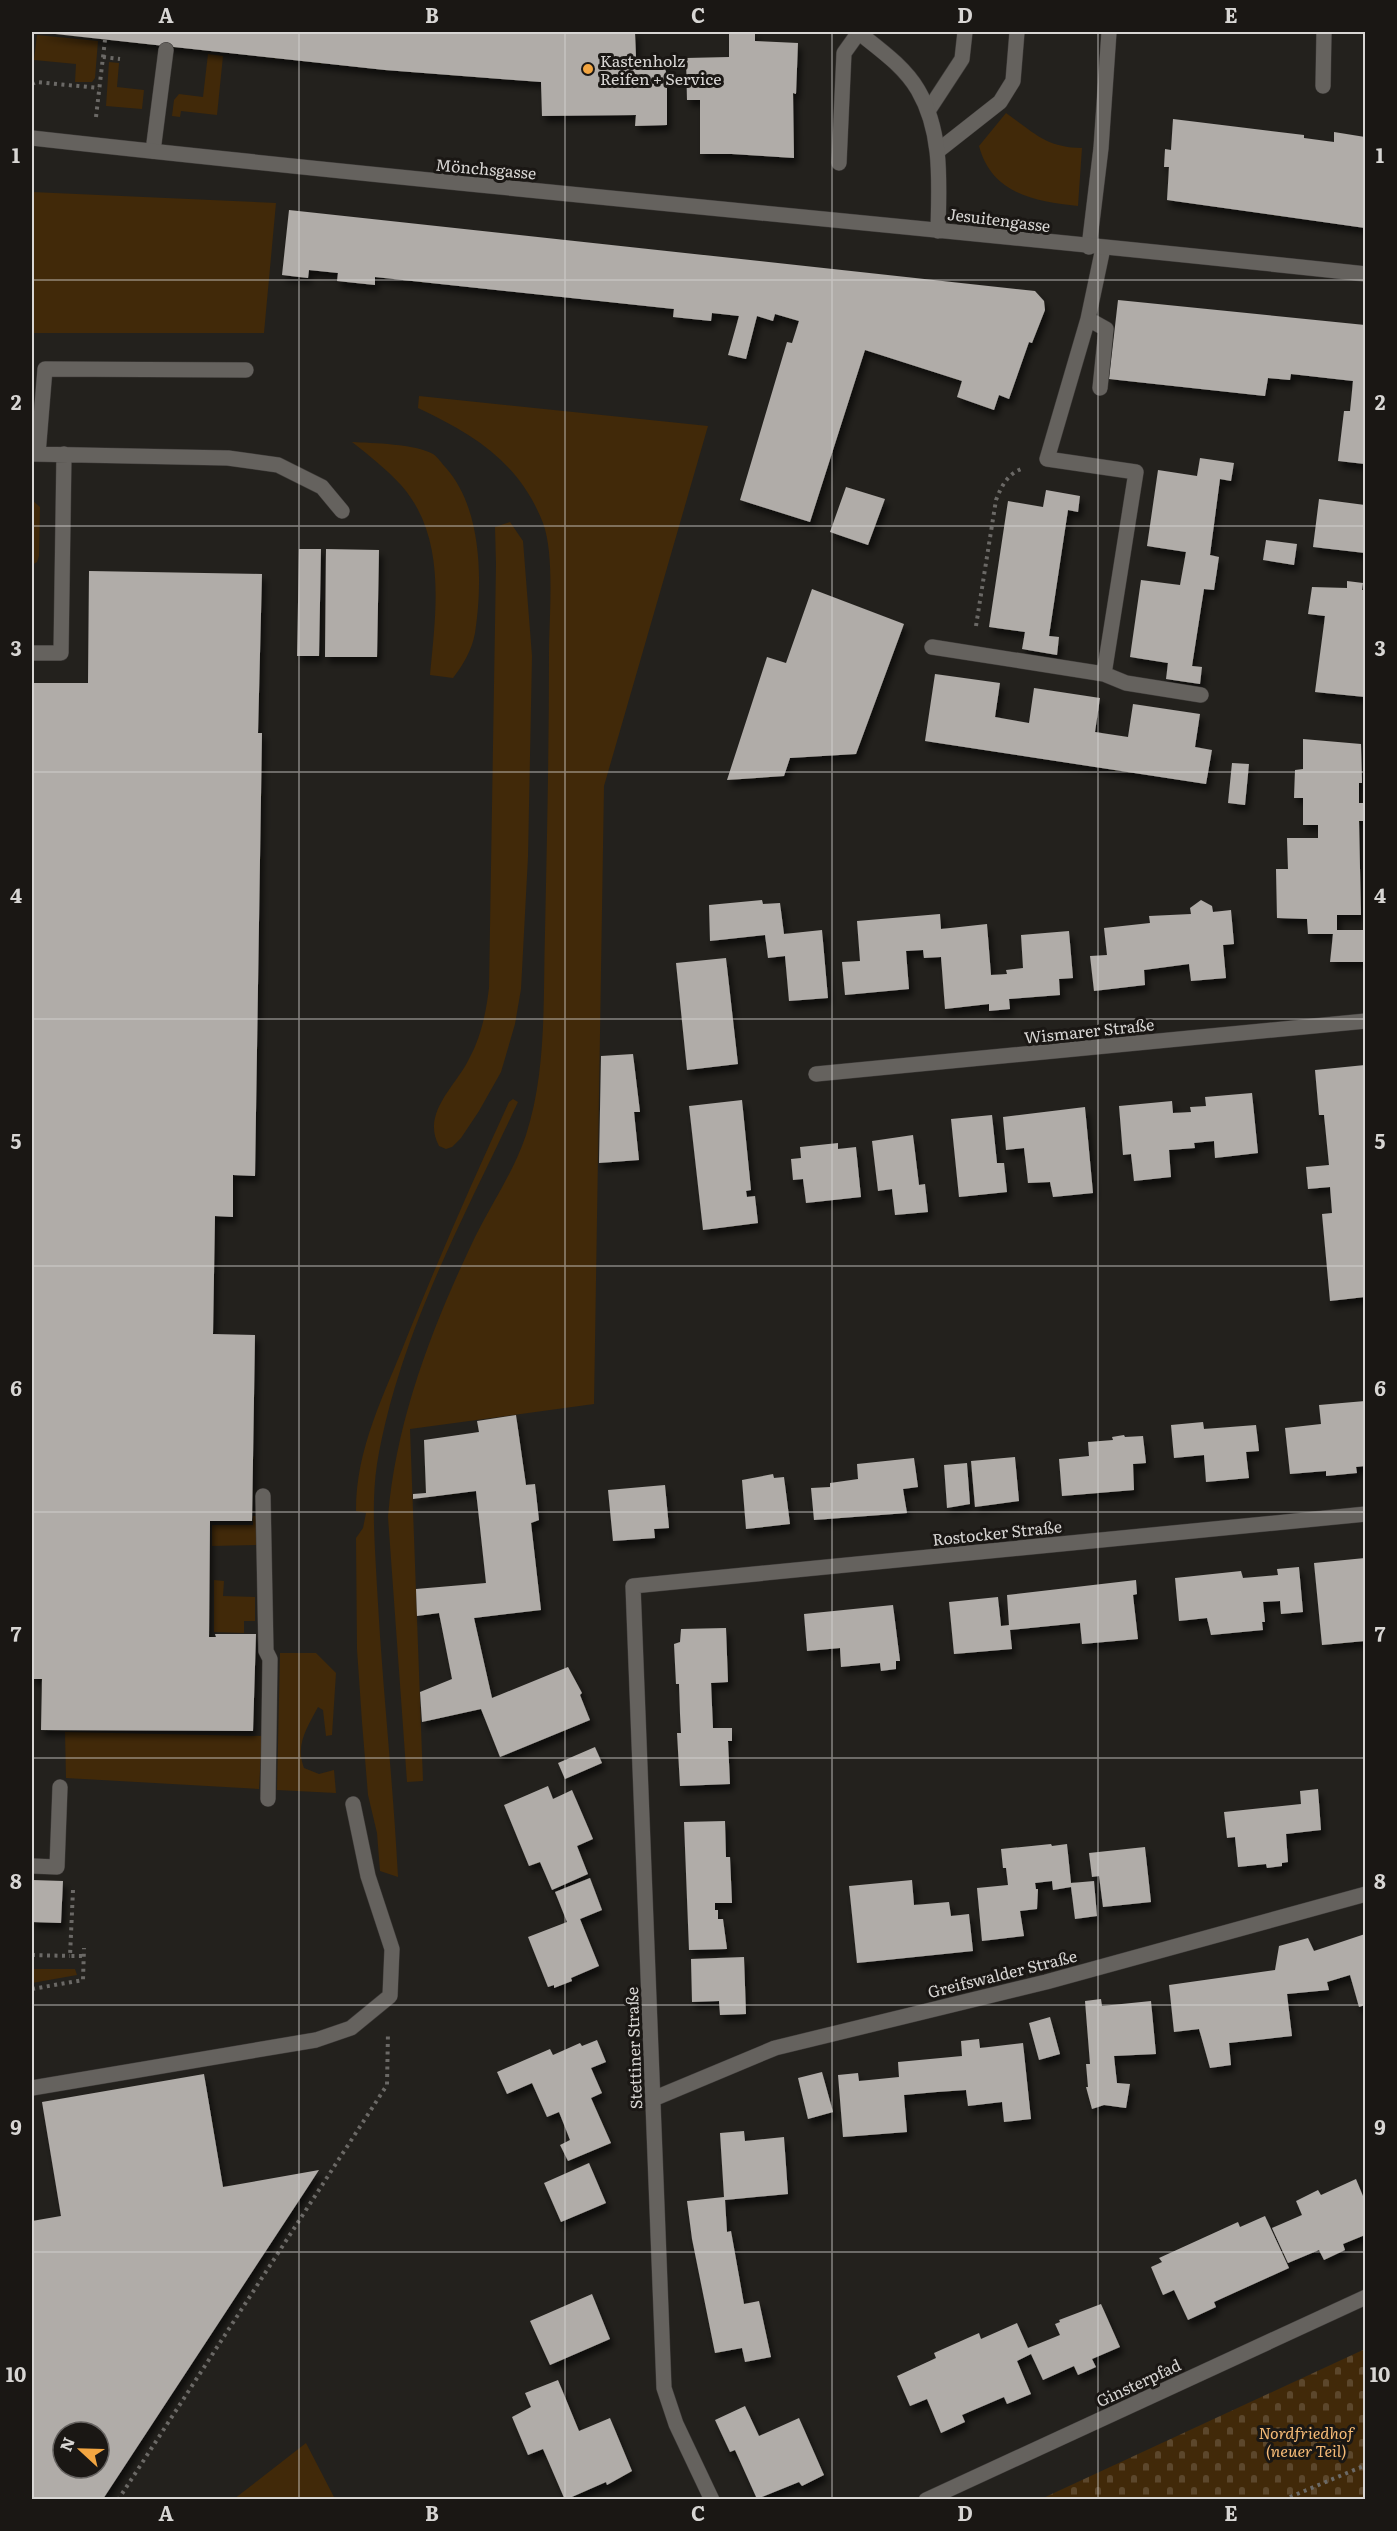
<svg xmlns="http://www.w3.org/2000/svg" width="1397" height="2531" font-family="Literata,serif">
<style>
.green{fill:#412909}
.cemetery{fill:url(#cemetery-stones)}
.building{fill:#b0aca8;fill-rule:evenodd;filter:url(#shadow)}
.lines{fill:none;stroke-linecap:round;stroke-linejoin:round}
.service-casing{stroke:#3e3b39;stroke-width:16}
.minor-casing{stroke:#3e3b39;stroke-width:16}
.path{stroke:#6b6966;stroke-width:4;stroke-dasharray:3 4.5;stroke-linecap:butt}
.service{stroke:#65625e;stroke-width:15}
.minor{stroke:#65625e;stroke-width:15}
.grid{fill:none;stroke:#d8d6d4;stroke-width:1.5;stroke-opacity:0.55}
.poi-dot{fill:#f2a541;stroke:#1a1714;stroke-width:2}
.labels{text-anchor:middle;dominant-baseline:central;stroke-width:6;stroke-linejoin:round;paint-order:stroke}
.poi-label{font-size:16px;fill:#d8d6d4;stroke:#1a1714;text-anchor:start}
.street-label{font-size:16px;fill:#d8d6d4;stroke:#1a1714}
.park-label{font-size:16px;font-style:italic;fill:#f5ba76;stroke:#1a1714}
.neatline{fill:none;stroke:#d8d6d4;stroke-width:2}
.grid-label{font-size:20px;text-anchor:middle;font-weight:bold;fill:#d8d6d4}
</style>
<defs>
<pattern id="cemetery-stones" width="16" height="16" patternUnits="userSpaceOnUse" patternTransform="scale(1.5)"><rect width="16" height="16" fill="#412909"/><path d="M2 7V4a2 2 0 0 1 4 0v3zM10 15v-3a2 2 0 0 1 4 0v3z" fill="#5c472c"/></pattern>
<filter id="shadow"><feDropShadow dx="3.5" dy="6" stdDeviation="3" flood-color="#0009"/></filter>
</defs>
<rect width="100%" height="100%" fill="#23211d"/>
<!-- green -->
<path class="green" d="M 37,35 L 98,41 L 95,78 L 92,82 L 75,82 L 76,64 L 34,60 Z
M 208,54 L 223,56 L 217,115 L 181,111 L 180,117 L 172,116 L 174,100 L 179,94 L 203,97 Z
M 109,62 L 119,63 L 117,87 L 144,90 L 142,109 L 106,106 Z
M 1006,113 C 1034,133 1047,148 1082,148 L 1078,206 C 1034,201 992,194 979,146 Z
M 32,192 L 276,203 L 264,333 L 32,333 Z
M 419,396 L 708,426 L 604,786 L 594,1404 L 410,1429 L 423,1781 L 407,1782 L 388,1517 C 396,1419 433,1325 475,1237 C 492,1203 514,1171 526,1135 C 547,1070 543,999 545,932 C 547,839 549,747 549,655 C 549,619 555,555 543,523 C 519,462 475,435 418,408 Z
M 352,442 C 372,443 416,444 433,454 C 438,457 442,464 446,468 C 482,508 483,582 475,633 C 472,650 463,665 453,678 L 430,675 C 436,611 447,537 401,485 C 386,469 369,455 352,442 Z
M 32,500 L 40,507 L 39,556 L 37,562 L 32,565 Z
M 510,522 L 523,541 L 532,656 L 528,857 L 521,989 L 515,1024 L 501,1072 L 479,1111 L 461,1138 L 452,1147 L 446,1149 L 439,1146 C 421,1113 456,1086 469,1059 C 481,1037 486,1013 489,988 L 496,564 L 495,527 Z
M 513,1099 L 518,1102 C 463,1220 399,1334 377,1464 C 371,1504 375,1546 377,1587 C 382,1684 393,1780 398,1877 L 380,1871 L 377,1833 L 368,1795 L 362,1722 L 357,1649 L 356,1538 L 363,1528 L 366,1513 L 356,1511 C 356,1447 384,1396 407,1337 C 439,1258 473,1180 509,1102 Z
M 253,1516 L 259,1516 L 259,1545 L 212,1546 L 212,1525 L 253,1525 Z
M 214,1580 L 224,1581 L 223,1596 L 255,1597 L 255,1621 L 244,1621 L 244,1633 L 214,1632 Z
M 280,1653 L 316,1653 L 336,1673 L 332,1735 L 326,1736 L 323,1710 L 318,1707 C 307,1728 295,1745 304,1768 L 319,1774 L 334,1770 L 336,1793 L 277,1790 Z
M 65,1732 L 262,1736 L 259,1789 L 66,1778 Z
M 32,1969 L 75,1969 L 77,1975 L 32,1983 Z
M 306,2443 L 335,2499 L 234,2499 Z"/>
<!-- cemetery -->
<path class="cemetery" d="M 1365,2349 L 1365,2499 L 1041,2499 Z"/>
<!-- building -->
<path class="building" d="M 37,32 L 635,32 L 636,57 L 662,59 L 667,75 L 667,125 L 635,126 L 636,115 L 542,116 L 541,82 L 385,70 Z
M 729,32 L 755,32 L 755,41 L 798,43 L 796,94 L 793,93 L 794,158 L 732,154 L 700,154 L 700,100 L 687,100 L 686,58 L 729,57 Z
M 1173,119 L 1304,135 L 1304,138 L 1334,142 L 1334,132 L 1365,137 L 1365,228 L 1167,200 L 1169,167 L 1164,167 L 1165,149 L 1171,150 Z
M 289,210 L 1035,291 L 1044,301 L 1045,310 L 1032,343 L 1029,342 L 1009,399 L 999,395 L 994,410 L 957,397 L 962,381 L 865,350 L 810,522 L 740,500 L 787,342 L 792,343 L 799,321 L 775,314 L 773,321 L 757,316 L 746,359 L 728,355 L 739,316 L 712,313 L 711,321 L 673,317 L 674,309 L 375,277 L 375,285 L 337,281 L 338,273 L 309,270 L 308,278 L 282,275 Z
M 1118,300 L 1365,325 L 1365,464 L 1338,461 L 1344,411 L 1350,411 L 1353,381 L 1291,374 L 1290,380 L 1268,378 L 1265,396 L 1109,379 Z
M 1200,458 L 1234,463 L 1231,481 L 1220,479 L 1210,555 L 1219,557 L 1214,590 L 1204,589 L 1192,666 L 1202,667 L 1200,684 L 1166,679 L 1168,663 L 1130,657 L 1141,580 L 1180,585 L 1186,552 L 1147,546 L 1158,470 L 1197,476 Z
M 846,487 L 885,499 L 868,545 L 830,532 Z
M 1046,490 L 1080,496 L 1078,512 L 1068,510 L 1049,636 L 1059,637 L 1057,655 L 1022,649 L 1025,632 L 989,627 L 1008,501 L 1043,507 Z
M 1319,499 L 1365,505 L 1365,553 L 1313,547 Z
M 1266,540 L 1297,544 L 1294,565 L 1263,560 Z
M 299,549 L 321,549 L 319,656 L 297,656 Z
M 326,549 L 379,550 L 377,657 L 325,657 Z
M 89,571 L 262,574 L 258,733 L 262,733 L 255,1176 L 233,1175 L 233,1217 L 215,1216 L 213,1334 L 255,1335 L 252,1521 L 210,1521 L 209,1637 L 216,1637 L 215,1634 L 256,1634 L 253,1731 L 41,1730 L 42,1679 L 32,1679 L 32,683 L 88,683 Z
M 1347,581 L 1363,583 L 1362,590 L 1365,590 L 1365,697 L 1315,692 L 1325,616 L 1308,614 L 1312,587 L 1347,588 Z
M 812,589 L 904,624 L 856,754 L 790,758 L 784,776 L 727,780 L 767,657 L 786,663 Z
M 935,674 L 1000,683 L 995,717 L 1029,723 L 1034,688 L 1100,698 L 1095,732 L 1128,737 L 1133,704 L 1200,714 L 1195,747 L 1212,750 L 1206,784 L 925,741 Z
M 1303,739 L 1361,744 L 1362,783 L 1359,783 L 1359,803 L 1365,803 L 1365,821 L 1359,821 L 1361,915 L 1337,915 L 1337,930 L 1364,930 L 1364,962 L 1330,962 L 1333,934 L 1308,934 L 1307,919 L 1277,918 L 1276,869 L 1288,869 L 1287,838 L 1318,838 L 1318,825 L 1303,825 L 1303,798 L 1294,798 L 1295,770 L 1303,769 Z
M 1232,763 L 1249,764 L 1245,805 L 1228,803 Z
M 762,900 L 763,904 L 780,903 L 784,934 L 822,930 L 828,998 L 789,1001 L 785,956 L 768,958 L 765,935 L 710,941 L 709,905 Z
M 1201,900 L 1212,906 L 1213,912 L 1231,910 L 1234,944 L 1223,945 L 1226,978 L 1191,981 L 1189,964 L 1144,970 L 1145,985 L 1094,991 L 1090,956 L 1107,955 L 1104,928 L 1150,923 L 1149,916 L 1191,914 L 1190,908 Z
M 940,914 L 941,929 L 987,924 L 991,975 L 1007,974 L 1006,970 L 1023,968 L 1021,935 L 1069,931 L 1073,978 L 1059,979 L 1060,995 L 1009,999 L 1010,1009 L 989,1011 L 989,1004 L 945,1009 L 941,957 L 924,958 L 923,950 L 906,951 L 909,989 L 845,995 L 842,962 L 860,961 L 857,921 Z
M 726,958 L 738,1064 L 687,1070 L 676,963 Z
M 633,1054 L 640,1112 L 634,1112 L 639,1160 L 599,1163 L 601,1056 Z
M 1365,1065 L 1365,1297 L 1330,1301 L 1322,1214 L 1332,1213 L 1330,1187 L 1308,1189 L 1306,1167 L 1329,1165 L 1324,1115 L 1319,1115 L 1315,1070 Z
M 1252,1093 L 1258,1153 L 1215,1158 L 1214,1141 L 1194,1143 L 1195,1148 L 1169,1150 L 1171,1177 L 1134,1181 L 1131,1154 L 1123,1155 L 1119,1106 L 1172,1101 L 1173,1113 L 1191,1112 L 1190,1107 L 1206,1106 L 1205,1097 Z
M 742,1100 L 751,1190 L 746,1191 L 747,1197 L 755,1196 L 758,1223 L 703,1230 L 689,1106 Z
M 1085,1107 L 1093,1193 L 1053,1197 L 1050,1182 L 1028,1183 L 1024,1148 L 1006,1150 L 1003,1117 Z
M 992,1115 L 997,1163 L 1004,1163 L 1007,1192 L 959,1197 L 951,1119 Z
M 913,1135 L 919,1185 L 925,1184 L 928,1212 L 895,1215 L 892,1189 L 878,1191 L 872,1141 Z
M 838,1143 L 838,1149 L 856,1147 L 861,1197 L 806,1203 L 803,1179 L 793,1180 L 791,1159 L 801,1158 L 800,1147 Z
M 1365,1401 L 1365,1466 L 1356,1467 L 1357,1473 L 1326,1476 L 1326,1471 L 1290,1474 L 1285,1428 L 1321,1424 L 1319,1405 Z
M 516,1415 L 526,1485 L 535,1484 L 539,1520 L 531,1523 L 541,1610 L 474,1618 L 492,1698 L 568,1667 L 582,1693 L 580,1695 L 590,1720 L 500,1757 L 481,1709 L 422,1722 L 420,1692 L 452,1679 L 439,1613 L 417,1616 L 416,1589 L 486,1583 L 476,1491 L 413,1499 L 413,1494 L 426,1493 L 424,1440 L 479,1432 L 477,1421 Z
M 1203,1422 L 1204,1429 L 1256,1425 L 1259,1451 L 1246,1452 L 1249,1478 L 1206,1482 L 1204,1455 L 1174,1458 L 1171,1425 Z
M 1124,1435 L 1125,1437 L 1143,1436 L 1146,1463 L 1133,1464 L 1134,1490 L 1062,1496 L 1059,1459 L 1089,1456 L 1088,1442 L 1113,1440 L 1112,1437 Z
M 1015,1457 L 1019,1501 L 975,1507 L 971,1461 Z
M 914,1458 L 918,1487 L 903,1489 L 907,1513 L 814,1520 L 811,1488 L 830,1487 L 830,1483 L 858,1479 L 857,1464 Z
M 967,1463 L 970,1504 L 947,1508 L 944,1465 Z
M 773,1474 L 774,1478 L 784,1477 L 790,1524 L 746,1529 L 742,1480 Z
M 665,1485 L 669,1528 L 654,1529 L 655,1538 L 613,1541 L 608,1490 Z
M 1365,1558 L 1365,1641 L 1322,1645 L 1314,1563 Z
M 1299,1567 L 1303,1612 L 1281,1614 L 1280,1601 L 1263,1602 L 1265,1622 L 1262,1622 L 1263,1630 L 1211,1635 L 1207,1618 L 1179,1621 L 1175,1578 L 1241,1571 L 1243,1578 L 1278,1575 L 1277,1569 Z
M 1136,1580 L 1137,1594 L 1133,1595 L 1138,1639 L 1082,1644 L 1080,1623 L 1010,1630 L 1012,1649 L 954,1654 L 949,1602 L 998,1597 L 1001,1626 L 1009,1625 L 1007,1595 Z
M 893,1605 L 900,1661 L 896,1661 L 896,1669 L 881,1671 L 880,1663 L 841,1667 L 840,1648 L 807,1651 L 804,1614 Z
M 726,1628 L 728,1682 L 711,1683 L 713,1728 L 732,1728 L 732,1741 L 728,1741 L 730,1784 L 680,1786 L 677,1733 L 681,1733 L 680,1714 L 679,1684 L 676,1684 L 674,1644 L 680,1642 L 681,1629 Z
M 595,1747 L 602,1763 L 565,1779 L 558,1763 Z
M 548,1786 L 553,1799 L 572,1790 L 593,1839 L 577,1846 L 588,1874 L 552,1890 L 540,1862 L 529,1866 L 504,1805 Z
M 1318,1789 L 1321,1830 L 1286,1834 L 1288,1862 L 1282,1863 L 1282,1866 L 1267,1868 L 1266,1864 L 1238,1867 L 1235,1837 L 1227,1838 L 1224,1812 L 1301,1804 L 1300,1791 Z
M 725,1821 L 726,1857 L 730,1857 L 732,1903 L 715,1903 L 715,1910 L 718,1910 L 718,1919 L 723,1919 L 727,1949 L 689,1950 L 684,1822 Z
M 1051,1844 L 1052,1846 L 1067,1844 L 1071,1883 L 1094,1881 L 1097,1916 L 1075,1919 L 1071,1887 L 1053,1890 L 1052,1881 L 1035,1883 L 1036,1889 L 1038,1889 L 1037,1909 L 1020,1911 L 1024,1936 L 982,1941 L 977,1888 L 1008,1885 L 1006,1868 L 1003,1868 L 1001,1849 Z
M 1145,1847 L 1151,1902 L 1103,1907 L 1099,1876 L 1092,1877 L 1089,1853 Z
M 590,1878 L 602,1910 L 580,1919 L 599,1966 L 571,1978 L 572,1981 L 554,1988 L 554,1985 L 548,1987 L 528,1937 L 567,1922 L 555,1892 Z
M 32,1880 L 63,1881 L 61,1923 L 32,1922 Z
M 912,1880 L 914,1905 L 949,1902 L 951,1916 L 969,1914 L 973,1951 L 857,1963 L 849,1886 Z
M 1365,1934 L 1365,2005 L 1359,2007 L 1350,1975 L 1327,1982 L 1329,1990 L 1287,1994 L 1292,2036 L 1229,2043 L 1231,2065 L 1210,2068 L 1199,2029 L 1174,2032 L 1169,1985 L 1275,1970 L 1279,1946 L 1308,1938 L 1314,1951 Z
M 744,1957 L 746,2014 L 720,2015 L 719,2001 L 692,2002 L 691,1959 Z
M 1101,1999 L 1102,2006 L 1151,2001 L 1156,2054 L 1114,2056 L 1117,2083 L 1130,2084 L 1126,2108 L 1104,2105 L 1092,2109 L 1086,2087 L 1088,2087 L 1086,2064 L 1090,2064 L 1085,2001 Z
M 1050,2017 L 1060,2054 L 1039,2060 L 1029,2023 Z
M 979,2039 L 980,2048 L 1023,2043 L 1031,2119 L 1004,2122 L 1002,2102 L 968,2106 L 966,2090 L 937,2092 L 904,2095 L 907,2132 L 843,2137 L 838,2075 L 858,2073 L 859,2081 L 899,2077 L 898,2062 L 962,2056 L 961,2041 Z
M 597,2040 L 606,2062 L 591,2068 L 602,2093 L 591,2098 L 611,2143 L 568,2161 L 560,2145 L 570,2140 L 559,2112 L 547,2117 L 532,2083 L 507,2094 L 497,2072 L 550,2049 L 553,2055 L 580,2043 L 582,2046 Z
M 822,2072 L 833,2112 L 808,2119 L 798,2078 Z
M 204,2074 L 223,2187 L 319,2170 L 103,2499 L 32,2499 L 32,2221 L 61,2216 L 42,2102 ZM 63,2432 L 99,2432 L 99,2468 L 63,2468 Z
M 744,2131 L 745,2141 L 784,2137 L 788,2194 L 725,2200 L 727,2232 L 731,2231 L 744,2304 L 759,2301 L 771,2357 L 745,2362 L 742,2348 L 715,2353 L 692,2239 L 687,2201 L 724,2197 L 720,2133 Z
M 589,2163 L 606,2203 L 561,2222 L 544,2183 Z
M 1356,2179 L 1365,2201 L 1365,2235 L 1343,2244 L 1345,2250 L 1324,2260 L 1319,2250 L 1288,2263 L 1272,2228 L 1302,2215 L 1296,2201 L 1318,2190 L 1321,2195 Z
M 1265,2216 L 1289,2268 L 1214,2302 L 1216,2307 L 1188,2320 L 1174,2290 L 1163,2295 L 1151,2267 L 1162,2262 L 1159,2258 L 1238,2222 L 1240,2227 Z
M 592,2294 L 610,2339 L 550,2365 L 530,2321 Z
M 1101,2304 L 1120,2347 L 1092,2359 L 1096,2367 L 1078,2375 L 1074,2366 L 1043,2380 L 1031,2354 L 1017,2361 L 1031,2394 L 1007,2404 L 1004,2397 L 962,2415 L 965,2422 L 941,2433 L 927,2399 L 910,2406 L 897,2376 L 936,2358 L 934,2353 L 979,2333 L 981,2339 L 1017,2323 L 1028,2348 L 1060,2335 L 1055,2324 L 1060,2322 L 1059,2320 Z
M 558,2380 L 579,2431 L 610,2418 L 632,2471 L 607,2485 L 606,2482 L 565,2500 L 543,2449 L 528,2455 L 512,2417 L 531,2407 L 525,2393 Z
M 745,2406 L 759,2436 L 799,2418 L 824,2475 L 802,2486 L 799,2482 L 757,2499 L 735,2450 L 730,2452 L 715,2420 Z"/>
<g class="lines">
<!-- service casing -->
<g class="service-casing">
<path id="service" d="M 1323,86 L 1324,32
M 928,111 L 962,59 L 965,32
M 939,150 L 1000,102 L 1013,81 L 1017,32
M 153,151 L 166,50
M 839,163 L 844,53 L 859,32
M 1089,247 L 1101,148 L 1109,32
M 1088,319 L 1106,329 L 1100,388
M 32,454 L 228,458 L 278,465 L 322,487 L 342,511
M 38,454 L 45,369 L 246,370
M 932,647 L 1104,674 L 1136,472 L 1047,459 L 1088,319 L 1103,248
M 32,653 L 61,653 L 64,454
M 1104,674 L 1126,683 L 1201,695
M 263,1496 L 266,1651 L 270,1659 L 268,1799
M 32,1866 L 57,1867 L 60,1787
M 32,2088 L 316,2040 L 351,2028 L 390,1996 L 392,1949 L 368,1876 L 353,1804"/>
</g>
<!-- minor casing -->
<g class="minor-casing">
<path id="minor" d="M 858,32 C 879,49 904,66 918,90 C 943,133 939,183 938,231
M 32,138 C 476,188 921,226 1366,274
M 816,1074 L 1366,1021
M 653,2099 L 775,2048 L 1046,1982 L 1366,1894
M 712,2500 L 676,2424 L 664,2388 L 633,1586 L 1366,1514
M 926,2500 L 1366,2297"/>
</g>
<!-- path -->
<path class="path" d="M 103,57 L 120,59
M 32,84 L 36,82 L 99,88
M 96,117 L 105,40
M 976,626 L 996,500 C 1002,485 1008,473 1024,468
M 73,1890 L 70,1956 L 84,1956
M 32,1955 L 70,1956
M 32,1989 L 83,1980 L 84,1948
M 118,2500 L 387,2085 L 388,2032
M 1283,2500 L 1366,2465"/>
<!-- service -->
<use href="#service" class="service"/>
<!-- minor -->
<use href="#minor" class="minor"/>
</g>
<!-- grid -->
<path class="grid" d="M 299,32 L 299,2500M 565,32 L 565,2500M 832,32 L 832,2500M 1098,32 L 1098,2500M 32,280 L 1366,280M 32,526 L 1366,526M 32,772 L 1366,772M 32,1019 L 1366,1019M 32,1266 L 1366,1266M 32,1512 L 1366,1512M 32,1758 L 1366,1758M 32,2005 L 1366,2005M 32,2252 L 1366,2252"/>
<!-- markers -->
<circle class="poi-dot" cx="588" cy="69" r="6"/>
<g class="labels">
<!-- poi labels -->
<g class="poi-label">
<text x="600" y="60">Kastenholz<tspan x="600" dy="18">Reifen + Service</tspan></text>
</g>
<!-- street labels -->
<g class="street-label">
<text transform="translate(486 168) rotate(5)">Mönchsgasse</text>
<text transform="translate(999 219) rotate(7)">Jesuitengasse</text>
<text transform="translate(1089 1030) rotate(-6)">Wismarer Straße</text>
<text transform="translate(997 1532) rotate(-6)">Rostocker Straße</text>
<text transform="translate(1002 1973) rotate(-14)">Greifswalder Straße</text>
<text transform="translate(633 2048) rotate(-92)">Stettiner Straße</text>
<text transform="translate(1138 2382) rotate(-25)">Ginsterpfad</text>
</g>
<!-- park labels -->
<g class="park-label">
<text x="1306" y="2432">Nordfriedhof<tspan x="1306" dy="18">(neuer Teil)</tspan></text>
</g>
</g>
<!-- border -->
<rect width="1397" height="2531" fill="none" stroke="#1a1714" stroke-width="66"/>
<!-- north arrow -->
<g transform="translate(81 2450) rotate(292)"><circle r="28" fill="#1a1714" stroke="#666361" stroke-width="1.5"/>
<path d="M0-4.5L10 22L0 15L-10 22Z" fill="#f2a541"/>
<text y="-9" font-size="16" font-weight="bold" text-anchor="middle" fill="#d8d6d4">N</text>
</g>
<rect x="33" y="33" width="1331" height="2465" class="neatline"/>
<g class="grid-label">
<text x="166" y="23">A</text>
<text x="432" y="23">B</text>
<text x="698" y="23">C</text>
<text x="965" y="23">D</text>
<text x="1231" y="23">E</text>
<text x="16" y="163">1</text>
<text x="1380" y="163">1</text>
<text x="16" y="410">2</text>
<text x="1380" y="410">2</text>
<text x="16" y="656">3</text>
<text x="1380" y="656">3</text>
<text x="16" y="903">4</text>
<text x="1380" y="903">4</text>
<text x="16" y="1149">5</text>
<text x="1380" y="1149">5</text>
<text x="16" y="1396">6</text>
<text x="1380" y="1396">6</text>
<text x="16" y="1642">7</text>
<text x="1380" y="1642">7</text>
<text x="16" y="1889">8</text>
<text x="1380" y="1889">8</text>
<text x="16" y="2135">9</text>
<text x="1380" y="2135">9</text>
<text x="16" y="2382">10</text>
<text x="1380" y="2382">10</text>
<text x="166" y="2521">A</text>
<text x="432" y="2521">B</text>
<text x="698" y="2521">C</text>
<text x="965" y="2521">D</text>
<text x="1231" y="2521">E</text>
</g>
</svg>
